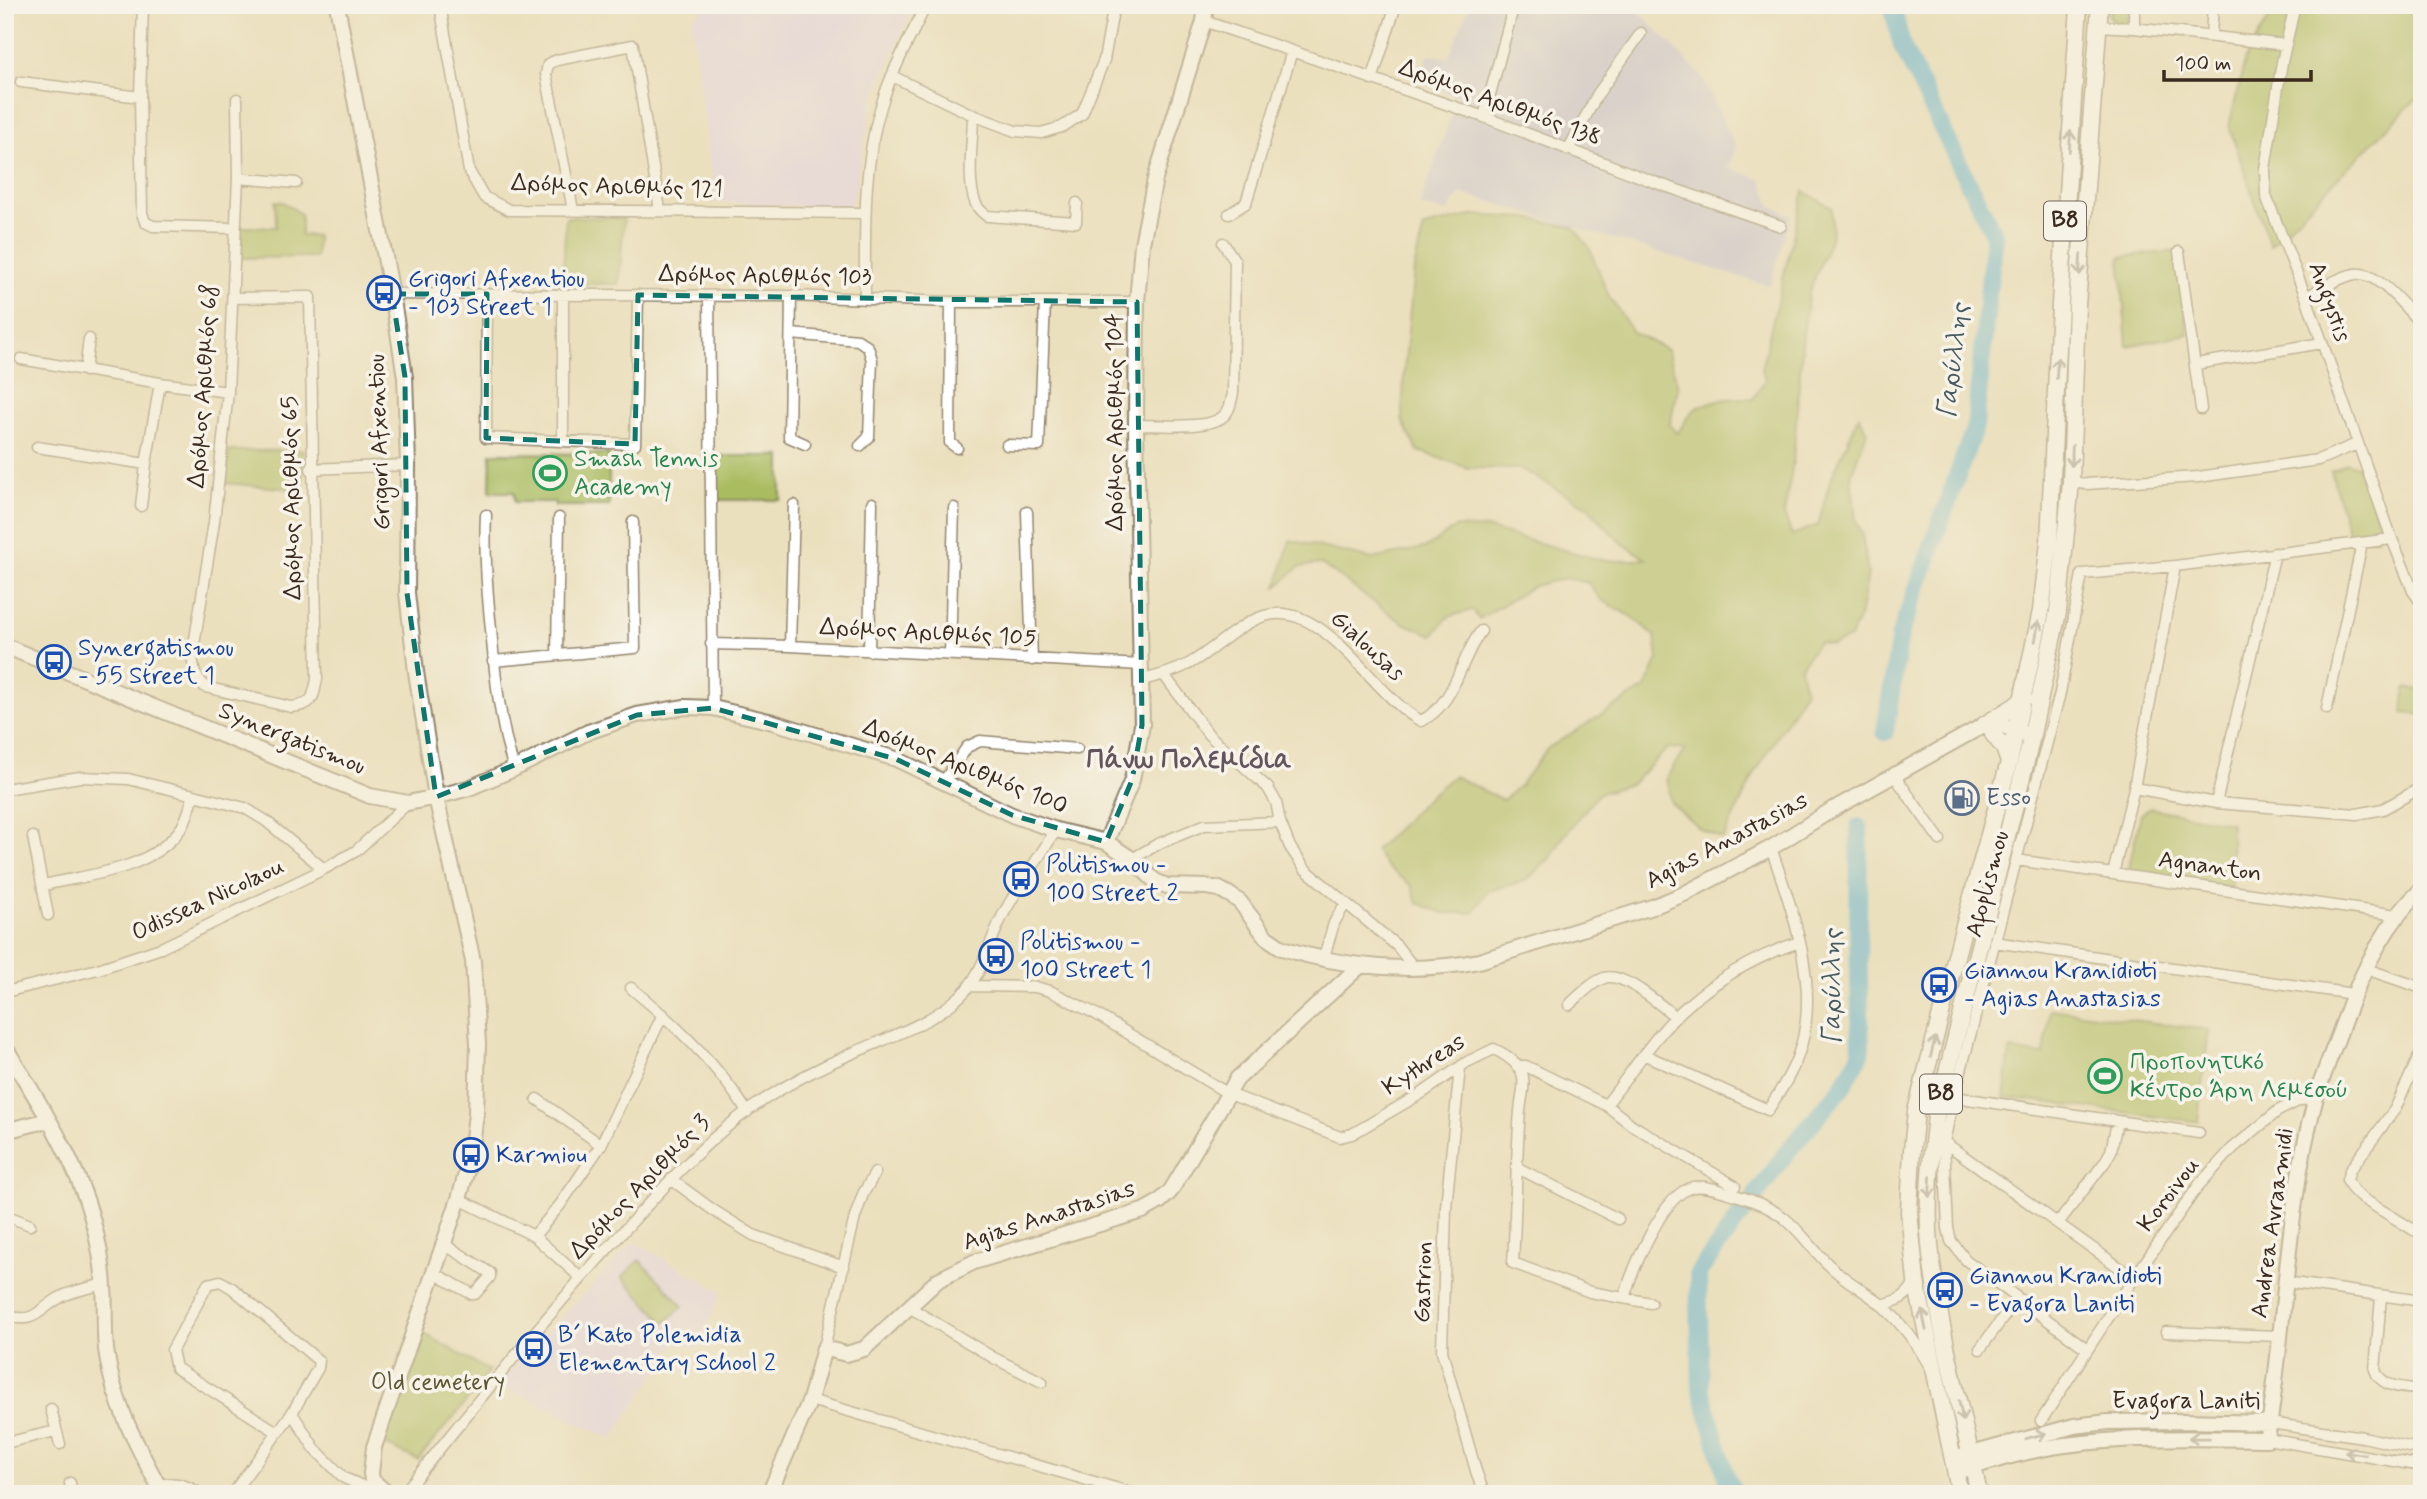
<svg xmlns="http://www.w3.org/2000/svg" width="2427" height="1499" font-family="Mynerve,sans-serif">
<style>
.built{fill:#e4d3f2}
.industrial{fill:#c6c0da}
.green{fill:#aabc60;stroke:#72733f;stroke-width:2}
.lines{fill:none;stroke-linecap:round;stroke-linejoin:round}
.river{stroke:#5bb2d8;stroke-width:18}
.street-casing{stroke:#93856e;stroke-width:13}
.secondary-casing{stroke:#93856e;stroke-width:18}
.primary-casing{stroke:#93856e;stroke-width:19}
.street{stroke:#fff;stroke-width:10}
.secondary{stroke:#fff;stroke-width:14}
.primary{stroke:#fff;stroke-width:16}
.oneway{stroke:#a79f9a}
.marked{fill:none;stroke:#0f766e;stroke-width:5;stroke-dasharray:14 9;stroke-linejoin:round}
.labels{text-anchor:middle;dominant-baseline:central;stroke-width:7;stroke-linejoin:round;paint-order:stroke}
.shield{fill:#f7f3e8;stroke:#73665b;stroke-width:2}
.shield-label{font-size:23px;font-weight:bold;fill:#3b2a1e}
.street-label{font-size:24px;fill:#3b2a1e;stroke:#f7f3e8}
.transit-label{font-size:24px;fill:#164399;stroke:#f7f3e8;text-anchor:start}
.leisure-label{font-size:24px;fill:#27864d;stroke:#f7f3e8;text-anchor:start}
.service-label{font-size:24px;fill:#4e5e75;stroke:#f7f3e8;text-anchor:start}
.park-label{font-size:24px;fill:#5c5632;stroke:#f7f3e8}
.water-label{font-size:26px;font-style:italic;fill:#465a5f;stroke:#f7f3e8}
.quarter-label{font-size:28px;font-weight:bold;fill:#63555d;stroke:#f7f3e8}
</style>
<rect width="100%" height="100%" fill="#f7f3e8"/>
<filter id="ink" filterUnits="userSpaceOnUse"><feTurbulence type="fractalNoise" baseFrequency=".0143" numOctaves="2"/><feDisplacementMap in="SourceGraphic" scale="14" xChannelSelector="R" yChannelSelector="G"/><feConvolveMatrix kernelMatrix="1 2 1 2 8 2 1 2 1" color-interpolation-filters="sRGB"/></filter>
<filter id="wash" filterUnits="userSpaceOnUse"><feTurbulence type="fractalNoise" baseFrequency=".00686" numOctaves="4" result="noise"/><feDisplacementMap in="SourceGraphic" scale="28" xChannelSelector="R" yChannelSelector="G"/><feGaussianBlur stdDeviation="1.57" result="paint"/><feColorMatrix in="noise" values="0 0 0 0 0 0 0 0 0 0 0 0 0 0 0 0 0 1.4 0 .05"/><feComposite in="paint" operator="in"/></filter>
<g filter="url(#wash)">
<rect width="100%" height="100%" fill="#ebe0be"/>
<!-- built -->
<path class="built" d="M 708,5 L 914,5 L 873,99 L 853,199 L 847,208 L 715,202 L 691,19 Z
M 634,1242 L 722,1292 L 697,1349 L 676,1343 L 612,1439 L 497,1384 Z"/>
<!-- industrial -->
<path class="industrial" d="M 1470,5 L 1633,5 L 1702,77 L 1736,147 L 1729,167 L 1762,180 L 1771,206 L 1791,215 L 1770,286 L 1461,193 L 1447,212 L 1419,206 L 1458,97 L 1418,82 L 1429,54 L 1448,58 Z"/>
<!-- green -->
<path class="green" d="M 2112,5 L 2129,5 L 2127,23 L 2113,22 L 2109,15 Z
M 2277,5 L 2422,5 L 2422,93 L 2270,246 L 2229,126 L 2246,57 Z
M 1804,191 L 1832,208 L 1832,235 L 1809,292 L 1803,333 L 1793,463 L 1784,514 L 1792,535 L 1818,525 L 1830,481 L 1859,416 L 1867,432 L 1851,475 L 1856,520 L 1862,534 L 1868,574 L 1861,612 L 1850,638 L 1832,645 L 1818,642 L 1800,668 L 1805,691 L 1754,775 L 1723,839 L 1700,829 L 1671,803 L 1666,778 L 1685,749 L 1668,748 L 1633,783 L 1598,794 L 1561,840 L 1552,856 L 1525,881 L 1488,891 L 1473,913 L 1444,913 L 1417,903 L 1412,886 L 1386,866 L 1375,850 C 1402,826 1424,797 1454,776 L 1503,800 L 1520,785 L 1548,748 L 1646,687 L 1658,659 L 1655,636 L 1632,617 L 1601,600 L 1588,583 L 1566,578 L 1534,586 L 1479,619 L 1472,610 L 1448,617 L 1433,635 L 1403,623 L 1321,564 L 1299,567 L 1277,587 L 1290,540 L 1373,559 L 1427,547 L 1456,527 L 1489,529 L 1593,558 L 1618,561 L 1646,559 L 1619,541 L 1588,507 L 1521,469 L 1468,468 L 1418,451 L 1402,420 L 1404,372 L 1414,268 L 1424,227 L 1473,215 L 1527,218 L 1573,227 L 1589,247 L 1609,296 L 1633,332 L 1667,350 L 1678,386 L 1670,425 L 1677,434 C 1682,427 1687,417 1693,411 C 1705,400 1738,396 1753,399 L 1765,379 L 1761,369 Z
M 275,201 L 283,202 L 301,214 L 301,235 L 317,236 L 316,257 L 238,258 L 239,227 L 276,227 Z
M 566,217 L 624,218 L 619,284 L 568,284 L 562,287 Z
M 2176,251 L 2188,334 L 2127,346 L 2120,257 Z
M 303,450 L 303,490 L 224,483 L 229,451 Z
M 491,453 L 609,454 L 609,506 L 555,506 L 555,502 L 515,502 L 514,492 L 490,492 Z
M 717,456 L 781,456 L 781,500 L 717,500 Z
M 2347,463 L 2358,466 L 2381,527 L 2377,538 L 2350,540 L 2331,471 Z
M 2405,688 L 2422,690 L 2422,715 L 2403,713 Z
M 2150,808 L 2231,823 L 2232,888 L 2133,876 L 2129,866 L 2141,814 Z
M 2050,1009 L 2209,1030 L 2198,1122 L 2004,1097 L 2010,1050 L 2044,1055 Z
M 640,1260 L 683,1306 L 665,1323 L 622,1277 Z
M 418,1330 L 489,1371 L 475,1391 L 418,1460 L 381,1443 Z"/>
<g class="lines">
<!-- river -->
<path class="river" d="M 1885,732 L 1900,635 L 1975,426 L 1994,235 L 1902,46 L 1892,5
M 1755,1196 L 1787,1152 L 1841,1089 L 1861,1054 L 1858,934 L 1859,827
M 1735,1494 L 1727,1478 L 1701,1389 L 1698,1273 L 1742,1213"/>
</g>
</g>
<g filter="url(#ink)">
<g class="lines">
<!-- street casing -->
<g class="street-casing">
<path id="street" d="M 143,5 L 140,97 L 142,213 L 145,222 L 153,226 L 235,228
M 440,5 L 469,171 L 484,197 L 509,210 L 865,213
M 2295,5 L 2282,62 L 2265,169 L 2266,196 L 2306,297 L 2392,539 L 2413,591 L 2422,604
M 1204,21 L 1484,117 L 1654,182 L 1781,226
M 2098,26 L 2134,28 L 2286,45
M 2134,28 L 2134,5
M 2211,36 L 2213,5
M 892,76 L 973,115 L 1015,131 L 1041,133 L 1062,127 L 1082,114 L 1104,60 L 1114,5
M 1372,80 L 1396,5
M 21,82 L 140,97
M 973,115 C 973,139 966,183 976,204 C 978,209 983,213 987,216 L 1076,222 L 1077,203
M 1484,117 L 1512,12 L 1516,5
M 1568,150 L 1597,95 L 1641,33
M 238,178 L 296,183
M 573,210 L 546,74 L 548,64 L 557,60 L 633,45 L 660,210
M 1229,214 L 1246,203 L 1292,51
M 2179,252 L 2201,409
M 392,294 L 791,296 L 951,302 L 1137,302
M 487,294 L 486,438 L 635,444 L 638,295
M 563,296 L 563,440
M 709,296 L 713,708
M 791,296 L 789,437 L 805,444
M 2306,297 C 2320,290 2338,277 2355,274 C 2378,270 2407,310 2422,325
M 233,298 L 310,297 L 317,679 C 313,699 313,705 291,707 L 205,687 L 195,674 L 192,657 L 214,522 L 228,392 L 238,178 L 237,99
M 865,299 C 865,232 862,161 884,97 C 894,65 912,35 926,5
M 951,302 L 950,443 L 957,448
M 791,334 L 858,340 L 868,347 L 872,360 L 869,437 L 860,446
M 21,359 L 160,383 L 228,392
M 2196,364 L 2322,343
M 85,371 L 89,339
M 1136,425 C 1156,425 1205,429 1221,418 C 1230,412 1231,402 1233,393 L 1235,261 L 1223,243
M 1007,445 L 1039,446 L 1045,302
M 37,447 L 146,464
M 311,469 L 408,465
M 2071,482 L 2086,484 L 2198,477 L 2318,460 L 2357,444
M 141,506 L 146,464 L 160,383
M 1027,512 L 1032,660
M 486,515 C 484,554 487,591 491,629 C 495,676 500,724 514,769
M 711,644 L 790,646 L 1142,665
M 790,646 L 794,505
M 869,651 L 872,503
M 557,655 L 559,518
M 950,655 L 954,508
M 493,661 L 635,648 L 633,522
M 1164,675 L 1209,735 L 1268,788 L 1276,802 L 1280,822 L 1290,847 L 1305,869 L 1397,946 L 1415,969
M 1142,680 C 1159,676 1177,671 1192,662 C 1216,648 1237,625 1264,616 C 1324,597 1375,698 1421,721 C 1456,704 1459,660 1481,631
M 2327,708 L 2362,543
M 1894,775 L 1940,840
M 944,781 L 967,747 L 980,741 L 1077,749
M 2134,788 L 2216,803 L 2357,814 L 2383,809 L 2422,787
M 5,789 L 80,777 L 128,779 L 194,795 L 245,808 L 266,821 L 324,869
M 2216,803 L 2275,553
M 33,837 L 48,915
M 1132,859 L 1158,844 L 1204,825 L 1280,822
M 2016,860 L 2397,915
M 2113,874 L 2134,788 L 2175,566
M 44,885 C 90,874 148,871 179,831 C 187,822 190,806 194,795
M 1994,942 L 2353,994
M 1324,957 L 1334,923 L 1345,904
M 2366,969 L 2422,988
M 969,986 L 1035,987 L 1050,991 L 1094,1013 L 1227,1093 L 1340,1137 L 1352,1134 L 1424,1092 L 1467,1062 L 1494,1049 C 1504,1054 1517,1061 1522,1073 C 1526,1083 1521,1099 1520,1111 C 1516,1161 1516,1212 1513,1263 L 1590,1292 L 1651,1303
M 631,988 C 674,1023 718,1064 747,1112
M 5,992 L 98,969 L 161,948 L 324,869 L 356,851 L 408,803
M 1569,1005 C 1579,996 1591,983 1604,978 C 1623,971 1661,1006 1676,1017
M 2422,1050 L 2395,1109 L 2350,1170 L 2347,1180 L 2352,1189 L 2360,1197 L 2422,1235
M 1645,1055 L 1768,1110 C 1779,1093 1790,1077 1797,1058 C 1823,992 1793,912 1771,848
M 1517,1066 L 1526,1066 L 1606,1105 L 1632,1125 L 1735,1186
M 1460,1067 L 1446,1207 L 1442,1351 L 1476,1471 L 1484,1494
M 1954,1097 L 2199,1133
M 537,1099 L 601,1145
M 1606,1105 C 1632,1072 1656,1033 1688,1005 C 1720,977 1758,956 1799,942
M 1944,1142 L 2134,1278
M 1516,1167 L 1618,1219
M 672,1180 L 713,1210 L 753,1235 L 844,1267
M 459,1199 L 534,1236 L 581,1278
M 5,1215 L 30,1225
M 2059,1222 L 2105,1162 L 2111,1151 L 2117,1122
M 534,1236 L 560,1205 L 601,1145 L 663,1014
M 434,1273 L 472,1294 L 475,1294 L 490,1277 L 490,1273 L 444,1244
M 2286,1282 L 2422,1301
M 2381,1296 L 2375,1370 C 2382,1389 2404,1387 2422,1390
M 1624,1298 C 1632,1271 1663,1193 1693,1187 C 1706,1185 1722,1191 1735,1195 C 1753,1200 1768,1206 1783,1217 C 1802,1232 1814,1252 1831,1267 C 1847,1282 1867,1292 1883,1306 C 1901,1323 1917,1343 1929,1365
M 1881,1305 C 1899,1301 1907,1297 1916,1281
M 909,1307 L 994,1358 L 1042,1382
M 5,1315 C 36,1325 37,1310 61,1297 C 73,1290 91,1288 104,1284
M 2166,1332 L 2280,1336
M 824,1348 L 855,1217 L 863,1194 L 875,1173
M 1980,1349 L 2017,1299
M 2087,1349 L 1966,1260 L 1951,1241 L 1948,1228 L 1944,1142 L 1954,1097 L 2060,693 L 2082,574 L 2175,566 L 2392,539
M 810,1400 L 1136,1494
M 51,1409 L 60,1444
M 292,1413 L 315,1449 L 344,1478 L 374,1491
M 2041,1421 L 2134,1278 L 2199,1185 L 2233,1148 L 2278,1111 L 2300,1100 L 2315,1099
M 2270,1423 L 2363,1437 L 2422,1450
M 2267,1439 L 2422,1466
M 5,1443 L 56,1431
M 70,1483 L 72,1494
M 158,1485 C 176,1481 186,1485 201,1494
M 232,1494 L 292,1413 L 318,1368 L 319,1361 L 232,1288 L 220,1281 L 208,1284 L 172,1350 L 176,1368 L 277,1432
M 403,1494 C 474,1406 544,1318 620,1235 C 655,1197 689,1158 728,1126 C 766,1095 806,1073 851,1054 C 886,1038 929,1025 958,998 C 984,976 989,939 1005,911 C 1021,883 1039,857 1056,830"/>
</g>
<!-- secondary casing -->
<g class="secondary-casing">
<path id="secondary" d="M 337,5 L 392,294 L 405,377 L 408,465 L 407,593 L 416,672 L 436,797 L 473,961 L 478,1044 L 476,1114 L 471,1155 L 459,1199 L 374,1447 L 371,1473 L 374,1494
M 5,646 L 370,796 L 408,803 L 436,797 L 469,788 L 514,769 L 588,732 L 637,715 L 685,707 L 713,708 L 773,722 L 896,759 L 1012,815 L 1056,830 L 1106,842 L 1132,859 L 1155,881 L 1167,886 L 1207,887 L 1219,889 L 1230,895 L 1240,902 L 1266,937 L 1282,948 C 1345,968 1415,974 1479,961 L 1652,907 L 1684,894 L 1771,848 L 1830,811 L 1984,725 C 1999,723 2013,728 2026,735
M 1106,842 L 1132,780 L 1142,725 L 1136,425 L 1137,302 L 1142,244 L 1155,179 L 1204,21 L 1206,5
M 5,1047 C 38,1101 75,1157 92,1218 C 98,1240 103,1265 104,1287 C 106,1310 103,1334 107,1356 C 114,1403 136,1444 158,1485 L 161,1494
M 5,1131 L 49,1120
M 1953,1459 L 2074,1426 L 2108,1422 L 2183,1421 L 2270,1423
M 1956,1472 C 1992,1461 2028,1450 2065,1445 C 2132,1436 2200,1438 2267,1439 C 2286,1327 2285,1211 2315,1101 C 2322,1076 2333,1051 2342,1026 C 2359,977 2383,925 2422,889
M 373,1481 L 388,1494
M 769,1494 L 810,1400 L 824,1348 L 846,1354 L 864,1349 L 938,1280 L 974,1262 L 1143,1211 L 1159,1202 L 1170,1192 L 1237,1079 L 1361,965"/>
</g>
<!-- primary casing -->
<g class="primary-casing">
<path id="primary" d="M 1984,725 L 2015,706 L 2024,698
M 1993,734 L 2004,748 L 2009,762
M 1960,1494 L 1916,1281 L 1909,1212 L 1912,1150 L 1916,1111 L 1962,933 L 2009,762 L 2041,611 L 2049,542 L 2060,304 L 2079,5
M 1979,1494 C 1962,1411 1938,1329 1930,1245 C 1926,1203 1931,1159 1936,1116 L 2028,753 L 2058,612 L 2071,482 L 2077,305 L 2100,5"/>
</g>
<!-- street -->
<use href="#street" class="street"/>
<!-- secondary -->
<use href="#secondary" class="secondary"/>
<!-- primary -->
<use href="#primary" class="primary"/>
</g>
<!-- one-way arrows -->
<defs><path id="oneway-shaft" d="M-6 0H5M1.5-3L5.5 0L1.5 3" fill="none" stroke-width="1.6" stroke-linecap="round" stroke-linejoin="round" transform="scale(1.75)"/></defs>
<g class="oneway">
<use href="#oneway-shaft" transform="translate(2070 141) rotate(-86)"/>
<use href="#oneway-shaft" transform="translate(2080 265) rotate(94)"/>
<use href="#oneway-shaft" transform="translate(2057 368) rotate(-87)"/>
<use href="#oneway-shaft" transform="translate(2072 456) rotate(92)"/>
<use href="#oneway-shaft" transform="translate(2037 631) rotate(-80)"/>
<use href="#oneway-shaft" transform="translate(1933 1047) rotate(-76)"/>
<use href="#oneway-shaft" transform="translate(1930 1187) rotate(93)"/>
<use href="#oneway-shaft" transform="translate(1924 1320) rotate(-102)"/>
<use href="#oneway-shaft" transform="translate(1961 1411) rotate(78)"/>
<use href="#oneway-shaft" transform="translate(2036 1436) rotate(-15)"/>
<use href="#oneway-shaft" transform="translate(2199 1438) rotate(-179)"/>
<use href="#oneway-shaft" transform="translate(2355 1453) rotate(-171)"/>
</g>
</g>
<!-- marked area -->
<path d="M0 0H2427V1499H0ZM 392,294 L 487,294 L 486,438 L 635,444 L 638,295 L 1137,302 L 1142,725 L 1132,780 L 1106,842 L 1012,815 L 896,759 L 713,708 L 637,715 L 436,797 L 407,593 L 405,377 Z" fill="#ebe0be" fill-opacity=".55" fill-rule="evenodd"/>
<path class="marked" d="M 392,294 L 487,294 L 486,438 L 635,444 L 638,295 L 1137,302 L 1142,725 L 1132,780 L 1106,842 L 1012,815 L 896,759 L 713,708 L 637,715 L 436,797 L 407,593 L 405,377 Z"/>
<!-- icons -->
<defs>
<g id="bus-ring" transform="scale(1.75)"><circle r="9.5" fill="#f7f3e8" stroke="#1a4fb4" stroke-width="1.5"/><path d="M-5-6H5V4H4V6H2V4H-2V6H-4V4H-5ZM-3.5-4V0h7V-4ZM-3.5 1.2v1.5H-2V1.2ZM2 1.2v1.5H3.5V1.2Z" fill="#1a4fb4"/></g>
<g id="stadium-ring" transform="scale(1.75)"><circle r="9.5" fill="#f7f3e8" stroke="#2e9e5b" stroke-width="1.5"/><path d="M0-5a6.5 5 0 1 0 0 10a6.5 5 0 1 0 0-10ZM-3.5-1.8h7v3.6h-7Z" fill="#2e9e5b"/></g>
<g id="fuel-ring" transform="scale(1.75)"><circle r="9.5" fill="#f7f3e8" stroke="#5c6f8a" stroke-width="1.5"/><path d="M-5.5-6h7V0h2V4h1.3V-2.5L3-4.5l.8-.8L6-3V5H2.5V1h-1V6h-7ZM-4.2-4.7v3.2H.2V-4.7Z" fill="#5c6f8a"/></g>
</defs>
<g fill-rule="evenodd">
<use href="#bus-ring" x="384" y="293"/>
<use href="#stadium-ring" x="550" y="473"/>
<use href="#bus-ring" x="54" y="662"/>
<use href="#fuel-ring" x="1962" y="798"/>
<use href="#bus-ring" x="1021" y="879"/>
<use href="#bus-ring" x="996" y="956"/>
<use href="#bus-ring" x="1939" y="985"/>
<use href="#stadium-ring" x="2105" y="1076"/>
<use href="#bus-ring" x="471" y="1155"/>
<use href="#bus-ring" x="1945" y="1290"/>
<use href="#bus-ring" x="534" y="1349"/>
</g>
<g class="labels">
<!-- shield labels -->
<g class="shield">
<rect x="2044" y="201.5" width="42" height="39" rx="5"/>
<rect x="1920" y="1074.5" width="42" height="39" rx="5"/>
</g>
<g class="shield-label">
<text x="2065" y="221">B8</text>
<text x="1941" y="1094">B8</text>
</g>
<!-- street labels -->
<g class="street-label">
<text transform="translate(1500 103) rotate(20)">Δρόμος Αριθμός 138</text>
<text transform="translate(617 187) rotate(2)">Δρόμος Αριθμός 121</text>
<text transform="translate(765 276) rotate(1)">Δρόμος Αριθμός 103</text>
<text transform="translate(2329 302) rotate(70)">Angystis</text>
<text transform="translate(204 386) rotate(-86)">Δρόμος Αριθμός 68</text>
<text transform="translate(1115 422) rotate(-90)">Δρόμος Αριθμός 104</text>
<text transform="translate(380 442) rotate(-92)">Grigori Afxentiou</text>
<text transform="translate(292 498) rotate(-91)">Δρόμος Αριθμός 65</text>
<text transform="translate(928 633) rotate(3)">Δρόμος Αριθμός 105</text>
<text transform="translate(1367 646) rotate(43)">Gialousas</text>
<text transform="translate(292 739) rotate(22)">Synergatismou</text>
<text transform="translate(965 767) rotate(22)">Δρόμος Αριθμός 100</text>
<text transform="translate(1727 841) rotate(-28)">Agias Anastasias</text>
<text transform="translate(2210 867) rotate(8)">Agnanton</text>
<text transform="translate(1988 884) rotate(-75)">Afoplismou</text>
<text transform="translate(208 900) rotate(-25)">Odissea Nicolaou</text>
<text transform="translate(1424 1065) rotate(-33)">Kythreas</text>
<text transform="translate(640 1187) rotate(-46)">Δρόμος Αριθμός 3</text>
<text transform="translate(2169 1195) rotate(-53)">Koroivou</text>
<text transform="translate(1049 1216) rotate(-18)">Agias Anastasias</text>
<text transform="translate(2273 1223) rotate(-82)">Andrea Avraamidi</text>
<text transform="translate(1424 1282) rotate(-88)">Gastrion</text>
<text x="2186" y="1401">Evagora Laniti</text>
</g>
<!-- transit labels -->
<g class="transit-label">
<text x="408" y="279">Grigori Afxentiou<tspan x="408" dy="28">- 103 Street 1</tspan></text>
<text x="78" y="648">Synergatismou<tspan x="78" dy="28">- 55 Street 1</tspan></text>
<text x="1046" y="865">Politismou -<tspan x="1046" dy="28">100 Street 2</tspan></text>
<text x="1020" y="942">Politismou -<tspan x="1020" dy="28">100 Street 1</tspan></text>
<text x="1964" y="971">Giannou Kranidioti<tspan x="1964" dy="28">- Agias Anastasias</tspan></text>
<text x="496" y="1155">Karmiou</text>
<text x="1969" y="1276">Giannou Kranidioti<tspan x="1969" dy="28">- Evagora Laniti</tspan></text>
<text x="558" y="1335">B´ Kato Polemidia<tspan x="558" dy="28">Elementary School 2</tspan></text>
</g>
<!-- leisure labels -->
<g class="leisure-label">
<text x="574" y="459">Smash Tennis<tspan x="574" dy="28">Academy</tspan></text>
<text x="2130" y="1062">Προπονητικό<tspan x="2130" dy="28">Κέντρο Άρη Λεμεσού</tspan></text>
</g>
<!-- service labels -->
<g class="service-label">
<text x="1986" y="798">Esso</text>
</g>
<!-- park labels -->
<g class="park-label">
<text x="438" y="1382">Old cemetery</text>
</g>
<!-- water labels -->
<g class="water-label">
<text transform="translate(1954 361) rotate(-83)">Γαρύλλης</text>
<text transform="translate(1833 987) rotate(-90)">Γαρύλλης</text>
</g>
<!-- quarter labels -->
<g class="quarter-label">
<text x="1189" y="760">Πάνω Πολεμίδια</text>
</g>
</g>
<!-- margin -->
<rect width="2427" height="1499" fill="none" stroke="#f7f3e8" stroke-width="28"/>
<!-- scale -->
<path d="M2164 70v10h147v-10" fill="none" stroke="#3b2a1e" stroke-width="3.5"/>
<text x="2175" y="70" font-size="21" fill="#3b2a1e" stroke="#f7f3e8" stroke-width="5" paint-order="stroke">100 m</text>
</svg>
